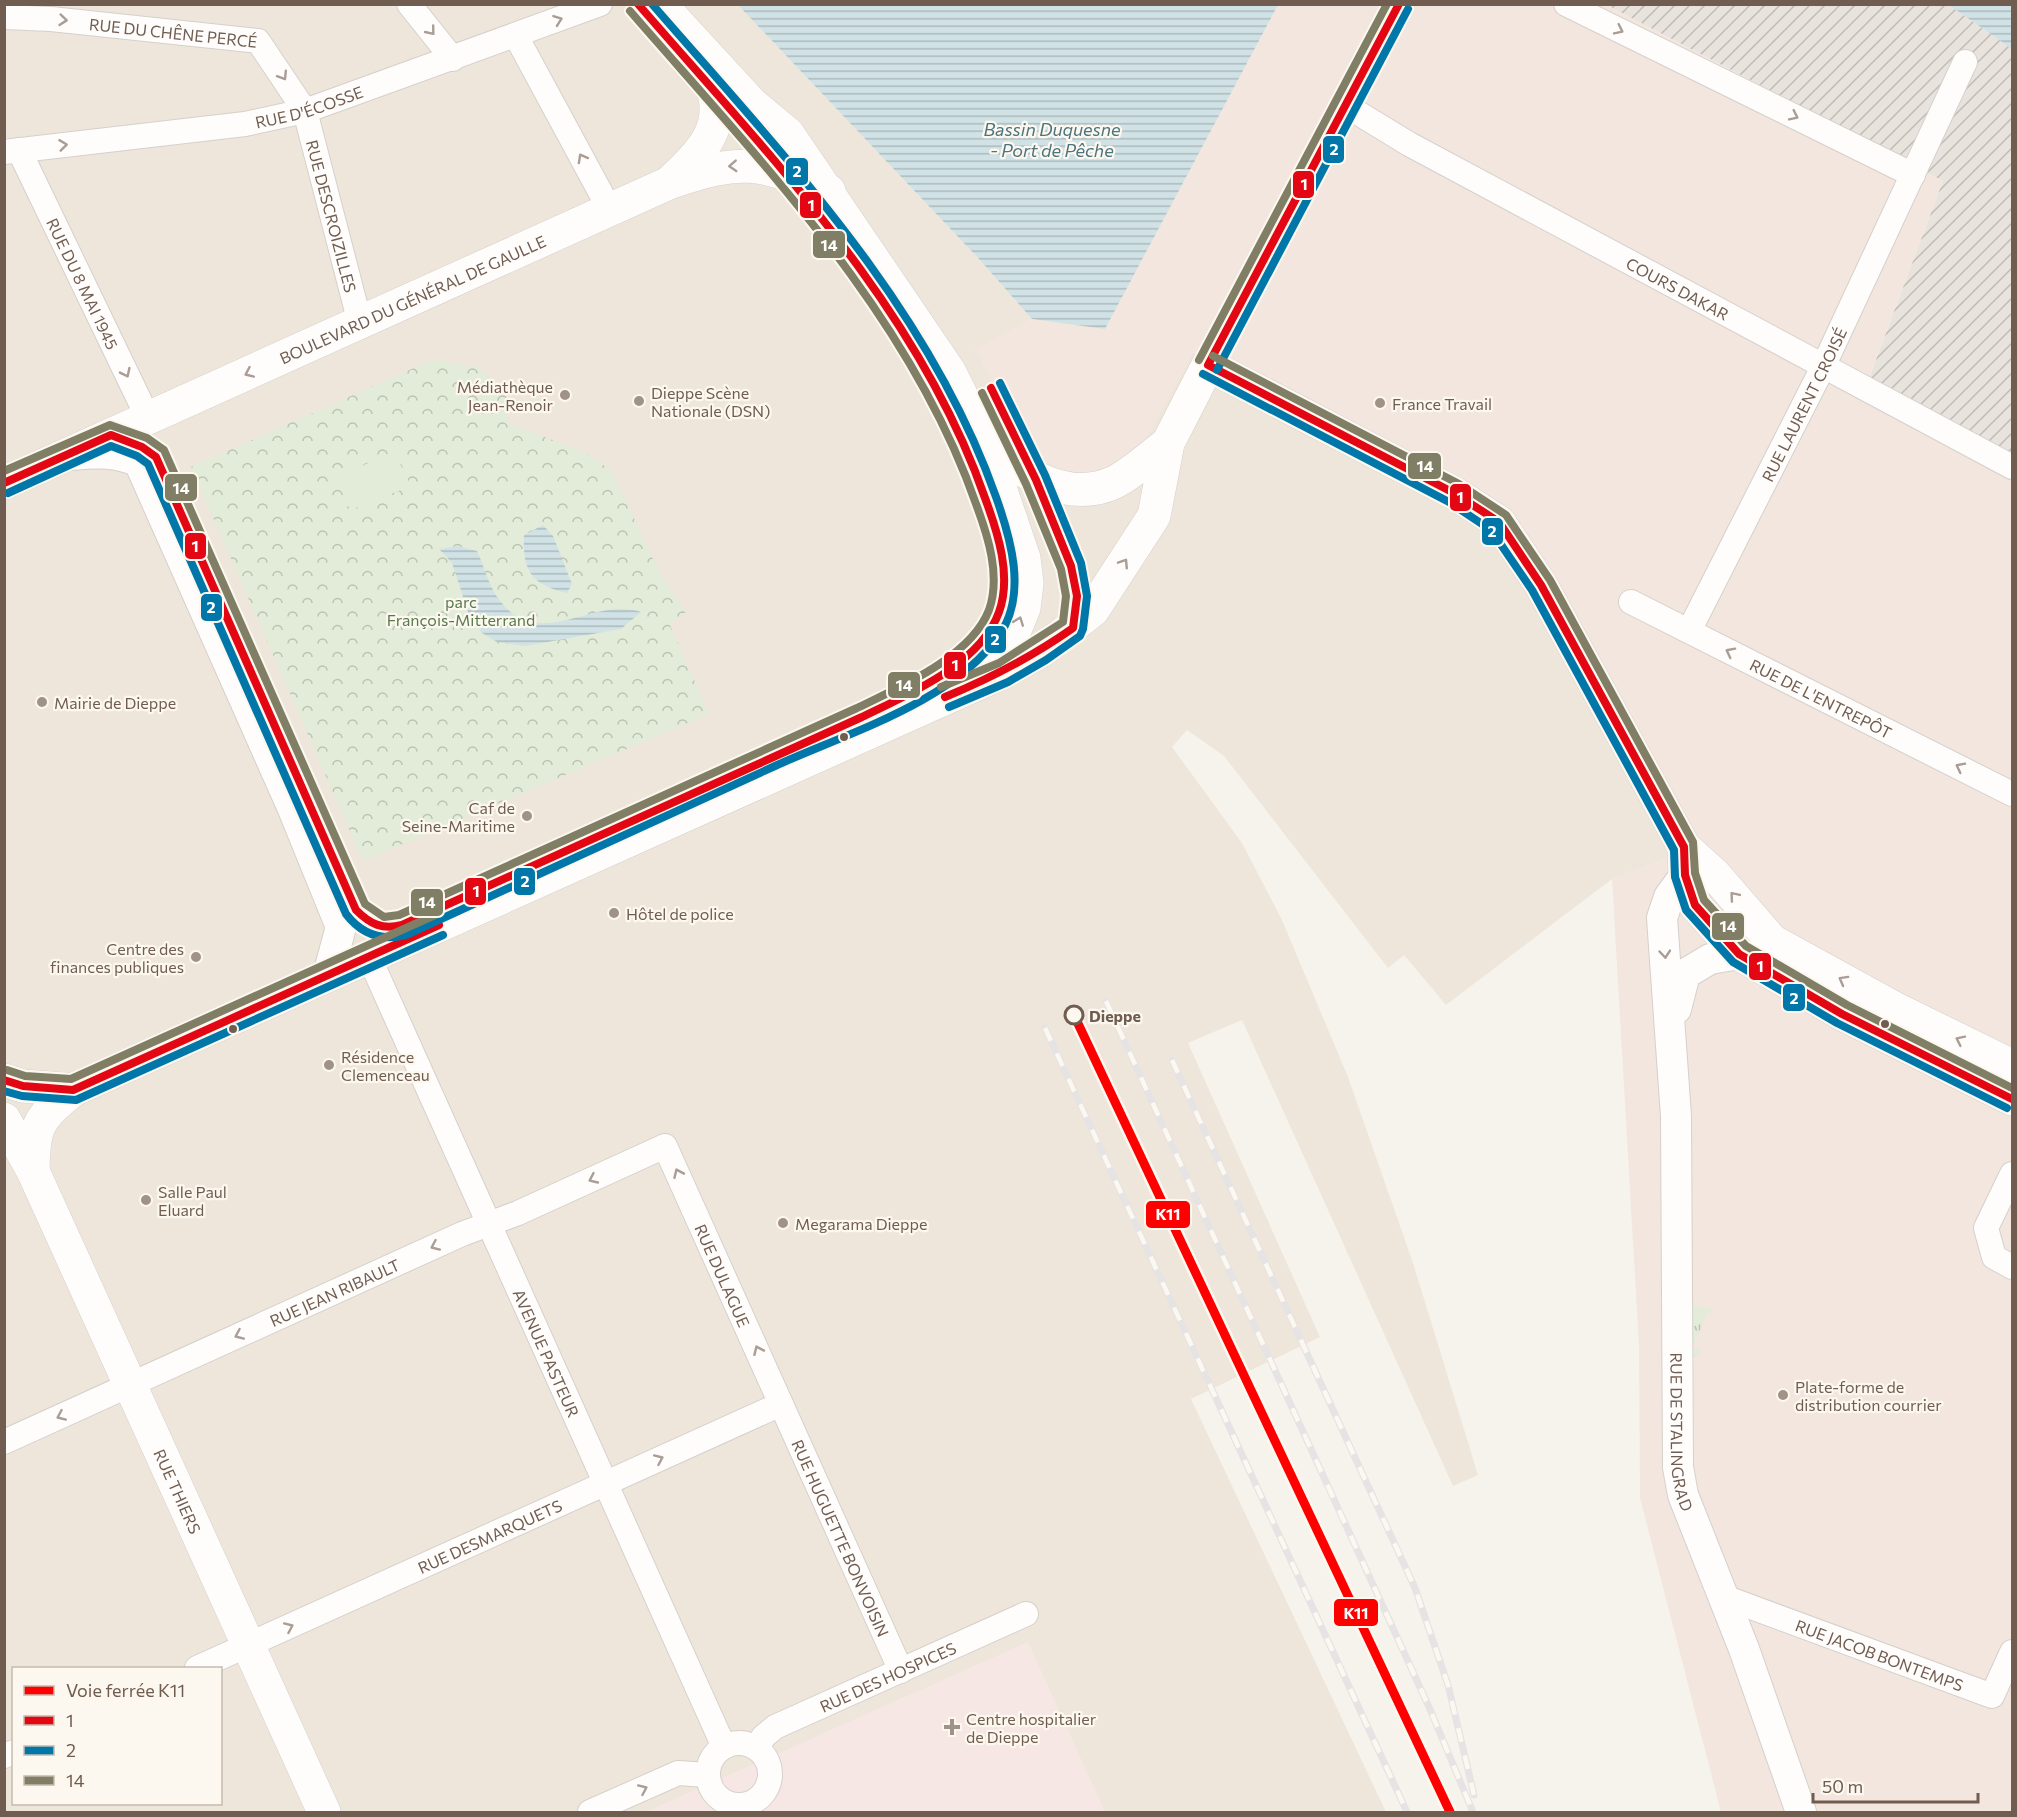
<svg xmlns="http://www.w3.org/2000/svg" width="2017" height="1817" font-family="Commissioner,sans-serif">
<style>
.residential{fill:#eee6db;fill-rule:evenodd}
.commercial{fill:#f2e6df}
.industrial{fill:url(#industrial-furrows)}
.medical{fill:#f6e7e5}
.grass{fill:url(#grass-tufts)}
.park{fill:url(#park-crowns)}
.garden{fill:#e3ecd9}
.water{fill:url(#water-rules)}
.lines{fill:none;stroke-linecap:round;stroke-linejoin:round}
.minor-casing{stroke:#d5d0cb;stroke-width:26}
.tertiary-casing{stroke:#d5d0cb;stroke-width:32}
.secondary-casing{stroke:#d5d0cb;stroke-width:34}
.minor{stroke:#fefdfc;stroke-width:24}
.tertiary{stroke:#fefdfc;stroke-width:30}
.secondary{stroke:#fefdfc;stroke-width:33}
.rail-casing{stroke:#e5e3e4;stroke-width:7}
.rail{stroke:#fdf8ef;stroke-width:4.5;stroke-dasharray:14;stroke-linecap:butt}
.bus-1-casing{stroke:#fdf8ef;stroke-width:12}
.bus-2-casing{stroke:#fdf8ef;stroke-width:12}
.bus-3-casing{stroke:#fdf8ef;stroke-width:12}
.bus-1{stroke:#e30613;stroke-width:8}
.bus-2{stroke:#0077a8;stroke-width:8}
.bus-3{stroke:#807f65;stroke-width:8}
.rail-1-casing{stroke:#fdf8ef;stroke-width:14}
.rail-1{stroke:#f00;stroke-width:9}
.oneway{stroke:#a99d95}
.poi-dot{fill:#a09287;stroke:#fdf8ef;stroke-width:2}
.bus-dot{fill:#715d50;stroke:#fdf8ef;stroke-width:2}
.stop-dot{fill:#fdf8ef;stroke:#715d50;stroke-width:3}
.labels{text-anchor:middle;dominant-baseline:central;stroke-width:4.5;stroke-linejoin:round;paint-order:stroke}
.street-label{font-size:16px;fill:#715d50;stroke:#fdf8ef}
.poi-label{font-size:16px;fill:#715d50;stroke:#fdf8ef;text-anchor:start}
.park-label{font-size:16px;fill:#577a4d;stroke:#fdf8ef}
.stop-label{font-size:16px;font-weight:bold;fill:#715d50;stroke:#fdf8ef;text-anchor:start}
.water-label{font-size:18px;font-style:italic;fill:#4c7580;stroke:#fdf8ef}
.line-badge{stroke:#fdf8ef;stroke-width:2}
.badge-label{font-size:16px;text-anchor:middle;font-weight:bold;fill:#fff}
</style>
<defs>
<pattern id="industrial-furrows" width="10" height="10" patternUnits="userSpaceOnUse" patternTransform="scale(1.5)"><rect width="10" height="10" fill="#e8e3dd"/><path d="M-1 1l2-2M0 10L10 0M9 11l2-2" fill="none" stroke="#c0bbb6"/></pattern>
<pattern id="grass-tufts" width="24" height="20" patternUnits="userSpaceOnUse" patternTransform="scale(1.5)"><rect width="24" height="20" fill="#e3ecd9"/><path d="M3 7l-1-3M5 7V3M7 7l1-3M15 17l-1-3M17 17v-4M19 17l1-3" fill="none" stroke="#bcc2b2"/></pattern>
<pattern id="park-crowns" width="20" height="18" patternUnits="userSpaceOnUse" patternTransform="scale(1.5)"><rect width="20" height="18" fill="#e3ecd9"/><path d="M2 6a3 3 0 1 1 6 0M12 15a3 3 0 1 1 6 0" fill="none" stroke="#bcc2b2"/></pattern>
<pattern id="water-rules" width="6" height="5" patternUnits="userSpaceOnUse" patternTransform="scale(1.5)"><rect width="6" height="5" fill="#d0e2e5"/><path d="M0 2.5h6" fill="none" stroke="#adbabc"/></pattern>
</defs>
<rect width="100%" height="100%" fill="#f6f3ed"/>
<!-- residential -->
<path class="residential" d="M 5,5 L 738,5 L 979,259 L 1032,319 L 975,350 L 1134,459 L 1193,352 L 1507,513 L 1695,847 L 1612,879 L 1446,1005 L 1404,955 L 1388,968 L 1224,756 L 1187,730 L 1172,747 L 1242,843 L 1282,920 L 1348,1077 L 1413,1263 L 1478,1475 L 1453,1486 L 1242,1020 L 1188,1043 L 1320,1337 L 1191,1399 L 1386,1812 L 5,1812 ZM 14,1668 L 220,1668 L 220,1804 L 14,1804 Z"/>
<!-- commercial -->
<path class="commercial" d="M 1278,5 L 1607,5 L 1943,181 L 1868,380 L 2012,454 L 2012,1812 L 1721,1812 L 1640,1498 L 1639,1346 L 1612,879 L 1695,847 L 1507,513 L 1194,352 L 1134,459 L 1090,484 L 1035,462 L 975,349 L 1032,319 L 1105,328 Z"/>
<!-- industrial -->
<path class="industrial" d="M 1607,5 L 1949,5 L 2012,49 L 2012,454 L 1868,381 L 1943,181 Z"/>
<!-- medical -->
<path class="medical" d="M 1028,1642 L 1105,1812 L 646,1812 Z"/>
<!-- grass -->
<path class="grass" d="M 1688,1305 L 1712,1309 L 1712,1313 L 1707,1313 L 1693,1347 L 1700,1349 L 1699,1355 L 1689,1358 Z"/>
<!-- park -->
<path class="park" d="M 432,360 L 478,367 L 506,391 L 508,423 L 586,453 L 612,471 L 660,574 L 686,612 L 669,623 L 709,714 L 363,861 L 191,467 Z"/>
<!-- garden -->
<path class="garden" d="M 394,451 L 411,486 L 350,510 L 336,478 Z"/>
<!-- water -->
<path class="water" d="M 738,5 L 1278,5 L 1105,329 L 1032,319 L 979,259 Z
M 1949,5 L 2012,5 L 2012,49 Z
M 543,525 L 553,536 L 572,584 L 567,593 C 532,585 522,571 524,535 Z
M 458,546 L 477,551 C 485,568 489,588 501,602 C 540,652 593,596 641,612 L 621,629 L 525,646 L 497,642 L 482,633 L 470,618 L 452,563 L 439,549 Z"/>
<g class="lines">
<!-- minor casing -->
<g class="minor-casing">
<g id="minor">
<path d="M 409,4 L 453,59"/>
<path d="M 1566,4 L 1913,175"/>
<path id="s1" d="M 4,17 L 51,19 L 258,41 L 305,111 L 360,323"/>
<path d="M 516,36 L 610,210"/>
<path id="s2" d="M 1345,105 L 1409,144 L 2012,467"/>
<path id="s3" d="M 19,150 L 148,418"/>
<path id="s4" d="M 4,152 L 245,124 L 305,111 L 600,4"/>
<path d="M 1208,365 L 1399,4"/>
<path id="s5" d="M 1631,602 L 2012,794"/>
<path id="s6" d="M 1689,631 L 1823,367 L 1965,62"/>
<path id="s7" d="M 369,957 L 724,1747"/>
<path d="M 2012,1174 L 1986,1228 L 1994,1257 L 2012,1267"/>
<path id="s8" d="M 4,1442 L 462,1234 L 518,1213 L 665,1146 L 901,1671"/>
<path id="s9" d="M 1724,1597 L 1992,1696 L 2012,1652"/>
<path id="s10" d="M 197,1668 L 781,1404"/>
<circle cx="739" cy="1774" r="31"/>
<path id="s11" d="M 758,1749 L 763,1737 L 775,1727 L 1026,1614"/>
<path d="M 4,1756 L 14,1752"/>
<path d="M 590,1812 L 678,1773 L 708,1775"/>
</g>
</g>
<!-- tertiary casing -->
<g class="tertiary-casing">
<g id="tertiary">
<path d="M 71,455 C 96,453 116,451 139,462 L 293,809 L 341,927 L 328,975"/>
<path id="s12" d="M 1685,875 L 1669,897 L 1662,918 L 1676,1116 L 1678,1467 L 1683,1495 L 1744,1649 L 1801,1812"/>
<path d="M 1676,1009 L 1685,974 L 1710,959 L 1739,954"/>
</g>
</g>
<!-- secondary casing -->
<g class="secondary-casing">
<g id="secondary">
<path d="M 660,4 L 751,103 L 788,134 L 949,371 L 984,441 L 1024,558 L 1027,583 L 1024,608 L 1015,630 L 1002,651 L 974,676"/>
<path d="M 672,180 C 698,156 726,129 713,90 C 709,81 695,70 688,61"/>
<path d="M 984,441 C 1019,471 1066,505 1115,482 C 1134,472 1151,456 1168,443"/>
<path id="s13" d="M 4,483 L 669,183 C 742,158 758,161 829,191"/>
<path d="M 1684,847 L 1685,875 L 1695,905 L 1739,954 L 1842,1014 L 2012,1099"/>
<path d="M 4,1080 L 23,1086 L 73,1090 L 1004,672 L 1041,651 L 1093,610 L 1154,516 L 1168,443 L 1208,365 L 1454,493 L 1499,522 L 1541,585 L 1684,847 L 1715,875 L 1772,941 L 1894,1008 L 2012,1066"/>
<path id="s14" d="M 4,1119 L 33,1171 L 324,1812"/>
<path d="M 33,1171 C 34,1124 38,1119 73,1090"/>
</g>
</g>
<!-- minor -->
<use href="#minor" class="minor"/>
<!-- tertiary -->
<use href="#tertiary" class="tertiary"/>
<!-- secondary -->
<use href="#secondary" class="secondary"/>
<!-- rail casing -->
<g class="rail-casing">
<path id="rail" d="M 1106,1001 L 1429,1707 L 1473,1812
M 1045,1028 L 1407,1812
M 1172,1060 L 1415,1588 L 1448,1685 L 1474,1795"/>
</g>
<!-- rail -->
<use href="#rail" class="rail"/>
<!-- bus-1 casing -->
<g class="bus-1-casing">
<path id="bus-1" d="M 1208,365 L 1454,493 L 1499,522 L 1541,585 L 1684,847 L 1685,875 L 1695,905 L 1739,954 L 1842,1014 L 2012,1099
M 1208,365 L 1399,4
M 4,483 L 111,435 L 142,447 L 156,457 L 356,910 C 370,924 382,930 402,925 L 862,717 C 907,695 981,664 999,612 C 1012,576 998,533 985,498 C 919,308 768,154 638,4
M 945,697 C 991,678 1032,657 1073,628 L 1077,596 L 1071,566 L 1036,480 L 991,388
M 4,1080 L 23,1086 L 73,1090 L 439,925"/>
</g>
<!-- bus-2 casing -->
<g class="bus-2-casing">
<path id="bus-2" d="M 1217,370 L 1408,9
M 1203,374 L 1449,502 L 1491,530 L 1532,590 L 1674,850 L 1675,877 L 1686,910 L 1733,962 L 1837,1023 L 2007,1108
M 8,493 L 111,446 L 137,456 L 148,464 L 346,914 C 362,935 382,941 406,935 C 530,879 653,823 775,766 C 847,733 954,702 1000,634 C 1027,594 1011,539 996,497 C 929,306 783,155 652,4
M 949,707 L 1008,682 L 1046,660 L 1080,636 L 1083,629 L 1087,596 L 1081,563 L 1045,475 L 1000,383
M 4,1091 L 22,1096 L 76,1100 L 443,935"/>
</g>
<!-- bus-3 casing -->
<g class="bus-3-casing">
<path id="bus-3" d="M 1213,356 L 1459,484 L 1506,515 L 1550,580 L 1693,842 L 1695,873 L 1704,900 L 1746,946 L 1847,1005 L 2012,1088
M 1199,360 L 1387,4
M 4,471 L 110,425 L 147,438 L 164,450 L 365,904 L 384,917 L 399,915 L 857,708 C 900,687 971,657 989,610 C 1001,576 988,536 976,504 C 910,314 760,161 630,11
M 941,687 L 999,663 L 1063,622 L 1066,596 L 1061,569 L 1026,484 L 982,393
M 7,1070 L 25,1076 L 71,1079 L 435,915"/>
</g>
<!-- bus-1 -->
<use href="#bus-1" class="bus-1"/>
<!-- bus-2 -->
<use href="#bus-2" class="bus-2"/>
<!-- bus-3 -->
<use href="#bus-3" class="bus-3"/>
<!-- rail-1 casing -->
<g class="rail-1-casing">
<path id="rail-1" d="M 1074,1015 L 1450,1812"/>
</g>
<!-- rail-1 -->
<use href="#rail-1" class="rail-1"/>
</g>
<!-- one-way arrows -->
<defs><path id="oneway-chevron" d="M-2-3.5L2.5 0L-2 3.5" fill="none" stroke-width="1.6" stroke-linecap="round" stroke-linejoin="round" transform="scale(1.5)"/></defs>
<g class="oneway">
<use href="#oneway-chevron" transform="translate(63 20) rotate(6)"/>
<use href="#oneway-chevron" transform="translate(558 20) rotate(-20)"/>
<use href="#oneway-chevron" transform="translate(1619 30) rotate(26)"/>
<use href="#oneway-chevron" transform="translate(431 31) rotate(51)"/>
<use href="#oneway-chevron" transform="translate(283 76) rotate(58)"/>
<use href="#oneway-chevron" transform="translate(1794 116) rotate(26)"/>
<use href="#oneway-chevron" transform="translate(63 145) rotate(-7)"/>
<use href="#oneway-chevron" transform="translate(582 158) rotate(-119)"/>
<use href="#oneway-chevron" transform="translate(733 166) rotate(177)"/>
<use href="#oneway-chevron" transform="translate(126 373) rotate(64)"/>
<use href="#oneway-chevron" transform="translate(249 373) rotate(156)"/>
<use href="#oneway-chevron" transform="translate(1124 563) rotate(-57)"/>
<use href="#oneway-chevron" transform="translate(1019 621) rotate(-69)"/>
<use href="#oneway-chevron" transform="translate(1730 652) rotate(-153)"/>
<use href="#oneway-chevron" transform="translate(1960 767) rotate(-153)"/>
<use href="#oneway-chevron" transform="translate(1734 896) rotate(-130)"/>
<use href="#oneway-chevron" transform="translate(1665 954) rotate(85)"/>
<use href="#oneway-chevron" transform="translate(1843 980) rotate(-151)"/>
<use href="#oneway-chevron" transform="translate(1960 1040) rotate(-154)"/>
<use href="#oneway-chevron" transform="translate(678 1173) rotate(-114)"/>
<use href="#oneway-chevron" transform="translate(593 1179) rotate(155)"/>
<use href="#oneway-chevron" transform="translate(435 1246) rotate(156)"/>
<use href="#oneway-chevron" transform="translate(239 1335) rotate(156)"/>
<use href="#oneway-chevron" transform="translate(758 1350) rotate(-114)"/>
<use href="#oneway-chevron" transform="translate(61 1416) rotate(156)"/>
<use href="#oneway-chevron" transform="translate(659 1459) rotate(-24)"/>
<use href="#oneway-chevron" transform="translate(289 1627) rotate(-24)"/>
<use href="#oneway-chevron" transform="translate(643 1789) rotate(-24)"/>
</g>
<!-- markers -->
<g class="poi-dot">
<circle cx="565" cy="395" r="6"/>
<circle cx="639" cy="401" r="6"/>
<circle cx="1380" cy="403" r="6"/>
<circle cx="42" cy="702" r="6"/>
<circle cx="527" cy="816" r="6"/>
<circle cx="614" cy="913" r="6"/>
<circle cx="196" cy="957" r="6"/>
<circle cx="329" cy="1065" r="6"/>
<circle cx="146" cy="1200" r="6"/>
<circle cx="783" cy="1223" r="6"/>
<circle cx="1783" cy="1395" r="6"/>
<path d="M949 1718h6v6h6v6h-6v6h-6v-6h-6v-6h6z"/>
</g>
<g class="bus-dot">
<circle cx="844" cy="737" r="5"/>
<circle cx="1885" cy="1024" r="5"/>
<circle cx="233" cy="1029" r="5"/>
</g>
<circle class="stop-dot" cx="1074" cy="1015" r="9"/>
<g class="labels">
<!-- street labels -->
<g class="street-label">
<text stroke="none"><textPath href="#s1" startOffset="170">RUE DU CHÊNE PERCÉ</textPath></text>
<text stroke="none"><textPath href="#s4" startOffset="309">RUE D'ÉCOSSE</textPath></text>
<text stroke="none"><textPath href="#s1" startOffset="448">RUE DESCROIZILLES</textPath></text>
<text stroke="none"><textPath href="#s3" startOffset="148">RUE DU 8 MAI 1945</textPath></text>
<text stroke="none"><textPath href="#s2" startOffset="380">COURS DAKAR</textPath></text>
<text stroke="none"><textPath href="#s13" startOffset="448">BOULEVARD DU GÉNÉRAL DE GAULLE</textPath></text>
<text stroke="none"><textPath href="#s6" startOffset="254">RUE LAURENT CROISÉ</textPath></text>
<text stroke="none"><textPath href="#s5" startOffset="213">RUE DE L'ENTREPÔT</textPath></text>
<text stroke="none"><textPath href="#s8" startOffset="866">RUE DULAGUE</textPath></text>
<text stroke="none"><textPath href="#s8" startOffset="363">RUE JEAN RIBAULT</textPath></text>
<text stroke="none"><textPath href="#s7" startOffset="434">AVENUE PASTEUR</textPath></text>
<text stroke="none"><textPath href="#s12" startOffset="564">RUE DE STALINGRAD</textPath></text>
<text stroke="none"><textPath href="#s14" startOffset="411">RUE THIERS</textPath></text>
<text stroke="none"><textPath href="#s10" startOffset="321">RUE DESMARQUETS</textPath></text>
<text stroke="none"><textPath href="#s8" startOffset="1154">RUE HUGUETTE BONVOISIN</textPath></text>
<text stroke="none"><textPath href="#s9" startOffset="166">RUE JACOB BONTEMPS</textPath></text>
<text stroke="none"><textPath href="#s11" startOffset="152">RUE DES HOSPICES</textPath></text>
</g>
<!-- poi labels -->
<g class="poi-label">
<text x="553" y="386" text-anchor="end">Médiathèque<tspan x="553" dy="18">Jean-Renoir</tspan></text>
<text x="651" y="392">Dieppe Scène<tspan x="651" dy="18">Nationale (DSN)</tspan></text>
<text x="1392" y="403">France Travail</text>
<text x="54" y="702">Mairie de Dieppe</text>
<text x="515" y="807" text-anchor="end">Caf de<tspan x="515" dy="18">Seine-Maritime</tspan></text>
<text x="626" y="913">Hôtel de police</text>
<text x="184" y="948" text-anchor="end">Centre des<tspan x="184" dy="18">finances publiques</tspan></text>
<text x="341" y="1056">Résidence<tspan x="341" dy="18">Clemenceau</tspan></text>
<text x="158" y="1191">Salle Paul<tspan x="158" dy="18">Eluard</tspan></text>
<text x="795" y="1223">Megarama Dieppe</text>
<text x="1795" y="1386">Plate-forme de<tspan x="1795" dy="18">distribution courrier</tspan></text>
<text x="966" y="1718">Centre hospitalier<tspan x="966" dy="18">de Dieppe</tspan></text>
</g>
<!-- park labels -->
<g class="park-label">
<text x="461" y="601">parc<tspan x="461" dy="18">François-Mitterrand</tspan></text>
</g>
<!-- stop labels -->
<g class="stop-label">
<text x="1089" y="1015">Dieppe</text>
</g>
<!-- water labels -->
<g class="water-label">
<text x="1052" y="129">Bassin Duquesne<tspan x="1052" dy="21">- Port de Pêche</tspan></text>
</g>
</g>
<g class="line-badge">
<rect x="1322" y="135" width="23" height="29" rx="6" fill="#0077a8"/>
<rect x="785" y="157" width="24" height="29" rx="6" fill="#0077a8"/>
<rect x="1292" y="170" width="23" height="29" rx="6" fill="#e30613"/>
<rect x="799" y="191" width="23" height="28" rx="6" fill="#e30613"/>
<rect x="812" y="230" width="34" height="29" rx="6" fill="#807f65"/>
<rect x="1407" y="452" width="35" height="28" rx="6" fill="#807f65"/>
<rect x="164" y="473" width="34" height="29" rx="6" fill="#807f65"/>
<rect x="1449" y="483" width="23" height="29" rx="6" fill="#e30613"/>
<rect x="1481" y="517" width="23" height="29" rx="6" fill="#0077a8"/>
<rect x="184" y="532" width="23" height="28" rx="6" fill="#e30613"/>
<rect x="200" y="593" width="23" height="29" rx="6" fill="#0077a8"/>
<rect x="984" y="625" width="23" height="29" rx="6" fill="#0077a8"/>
<rect x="943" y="651" width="24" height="29" rx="6" fill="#e30613"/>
<rect x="887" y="671" width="34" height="28" rx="6" fill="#807f65"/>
<rect x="513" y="867" width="23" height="29" rx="6" fill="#0077a8"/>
<rect x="464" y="877" width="23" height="29" rx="6" fill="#e30613"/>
<rect x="410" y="888" width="34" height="29" rx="6" fill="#807f65"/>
<rect x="1711" y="912" width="34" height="29" rx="6" fill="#807f65"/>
<rect x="1748" y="952" width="24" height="29" rx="6" fill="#e30613"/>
<rect x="1782" y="983" width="24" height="29" rx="6" fill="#0077a8"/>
<rect x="1145" y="1200" width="46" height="29" rx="6" fill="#f00"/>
<rect x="1333" y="1598" width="46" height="29" rx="6" fill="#f00"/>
</g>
<g class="badge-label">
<text x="1334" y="155">2</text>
<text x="797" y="177">2</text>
<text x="1304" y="190">1</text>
<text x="811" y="211">1</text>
<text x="829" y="251">14</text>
<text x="1425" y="472">14</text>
<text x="181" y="494">14</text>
<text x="1460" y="503">1</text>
<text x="1492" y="537">2</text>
<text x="195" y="552">1</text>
<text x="211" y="613">2</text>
<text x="995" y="645">2</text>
<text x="955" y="671">1</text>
<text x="904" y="691">14</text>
<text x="525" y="887">2</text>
<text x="476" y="897">1</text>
<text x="427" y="908">14</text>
<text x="1728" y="932">14</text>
<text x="1760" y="972">1</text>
<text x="1794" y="1004">2</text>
<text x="1168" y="1220">K11</text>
<text x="1356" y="1619">K11</text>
</g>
<!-- border -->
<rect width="2017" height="1817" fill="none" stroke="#715d50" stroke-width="12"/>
<!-- legend -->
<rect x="12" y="1667" width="210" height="138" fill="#fdf8ef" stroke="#c5baaf" stroke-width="1.5"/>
<rect x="24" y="1686" width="30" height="9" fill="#ff0000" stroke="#c5baaf" stroke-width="1.5"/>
<text x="66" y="1697" font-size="18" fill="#715d50">Voie ferrée K11</text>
<rect x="24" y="1716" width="30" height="9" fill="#e30613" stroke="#c5baaf" stroke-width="1.5"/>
<text x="66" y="1727" font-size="18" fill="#715d50">1</text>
<rect x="24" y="1746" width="30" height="9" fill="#0077a8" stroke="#c5baaf" stroke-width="1.5"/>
<text x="66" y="1757" font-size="18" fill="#715d50">2</text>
<rect x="24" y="1776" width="30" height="9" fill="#807f65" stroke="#c5baaf" stroke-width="1.5"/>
<text x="66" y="1787" font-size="18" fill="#715d50">14</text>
<!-- scale -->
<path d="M1813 1793v9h165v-9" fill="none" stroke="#715d50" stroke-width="3"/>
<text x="1822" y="1793" font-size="18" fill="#715d50" stroke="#fdf8ef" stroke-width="4.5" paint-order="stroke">50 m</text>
</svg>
